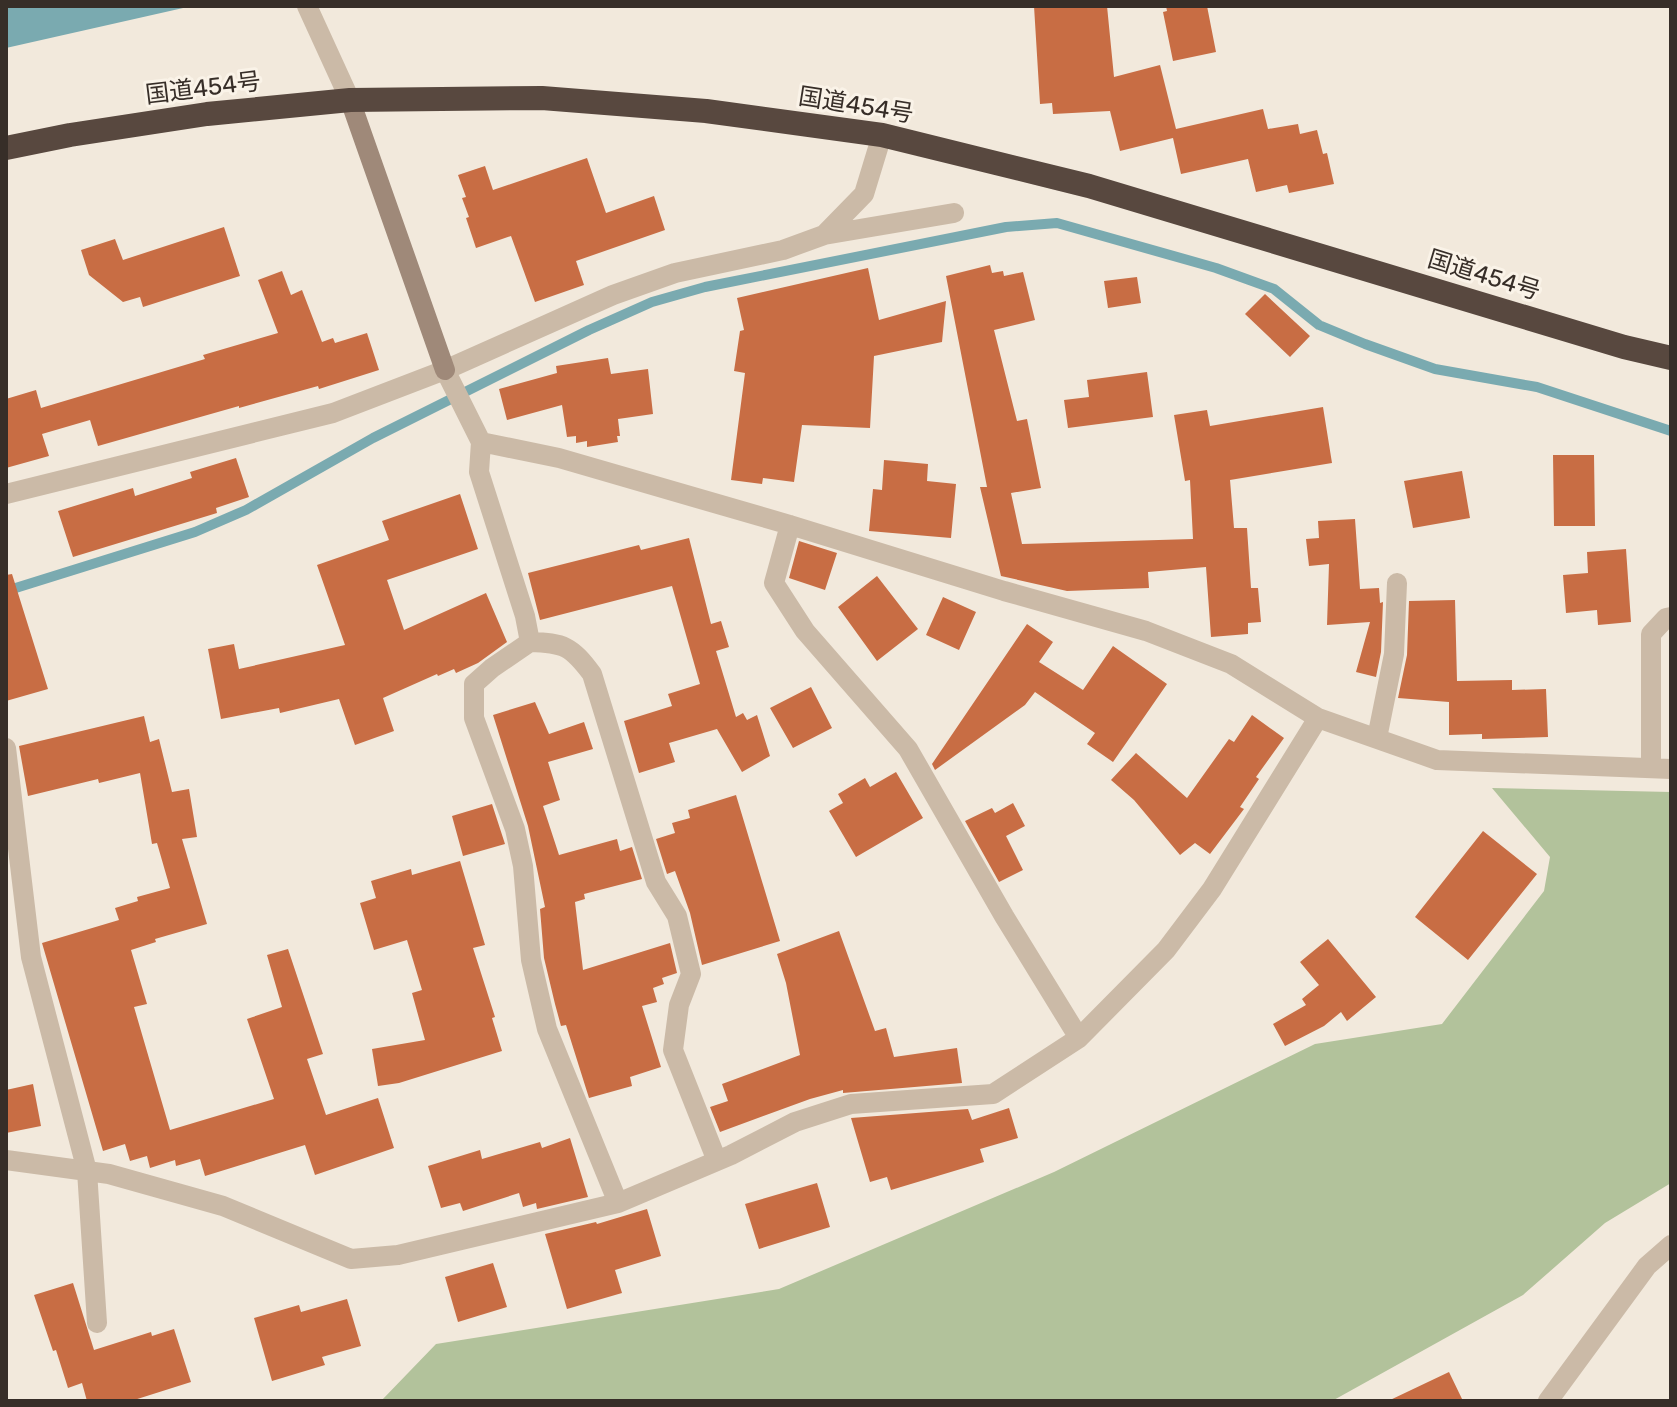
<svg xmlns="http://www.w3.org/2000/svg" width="1677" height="1407" font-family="Rubik,'Noto Sans JP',sans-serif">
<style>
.green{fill:#b2c29b}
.water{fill:#7aaab0}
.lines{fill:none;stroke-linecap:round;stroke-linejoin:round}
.stream{stroke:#7aaab0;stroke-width:10}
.building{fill:#c86d44}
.street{stroke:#cbbaa7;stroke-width:20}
.secondary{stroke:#9f8979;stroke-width:20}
.highway{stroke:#58483f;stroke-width:24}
.labels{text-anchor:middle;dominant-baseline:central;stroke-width:6;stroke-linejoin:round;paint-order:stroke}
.street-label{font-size:24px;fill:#372e28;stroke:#faf3e8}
</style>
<rect width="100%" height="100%" fill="#f2e9dc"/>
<!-- green -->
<path class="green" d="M 1492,788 L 1671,792 L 1671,1183 L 1605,1223 L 1523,1295 L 1332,1401 L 381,1401 L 436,1344 L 779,1289 L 1054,1172 L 1315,1044 L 1442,1024 L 1544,891 L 1550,857 Z"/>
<!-- water -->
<path class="water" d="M 6,6 L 192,6 L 6,48 Z"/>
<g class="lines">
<!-- stream -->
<path class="stream" d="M 6,591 L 195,532 L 246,510 L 373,438 L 589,330 L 652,302 L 705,287 L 1006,227 L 1057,223 L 1216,268 L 1274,289 L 1319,325 L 1365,344 L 1435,369 L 1537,387 L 1671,431"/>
</g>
<!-- building -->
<path class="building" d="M 1034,6 L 1107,6 L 1114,77 L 1160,65 L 1176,129 L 1263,109 L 1268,129 L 1298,124 L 1300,134 L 1317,130 L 1323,154 L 1327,153 L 1334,184 L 1289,193 L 1287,185 L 1256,192 L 1248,159 L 1181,174 L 1173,138 L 1120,151 L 1110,111 L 1053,114 L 1052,103 L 1040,104 Z
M 1166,6 L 1207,6 L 1216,52 L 1173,61 L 1163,12 L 1167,11 Z
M 587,158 L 606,213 L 654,196 L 665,230 L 576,261 L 584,285 L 535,302 L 511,236 L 476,248 L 466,218 L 469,217 L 462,198 L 466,197 L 458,175 L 485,166 L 493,190 Z
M 224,227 L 240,276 L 143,307 L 140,297 L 123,302 L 89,275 L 81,250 L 115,239 L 123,260 Z
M 990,265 L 992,273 L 1003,271 L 1004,276 L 1023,272 L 1035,320 L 994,330 L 1017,421 L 1027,419 L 1041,488 L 1011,493 L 1022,544 L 1193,539 L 1190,480 L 1185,481 L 1174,415 L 1207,410 L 1210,426 L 1323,407 L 1332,463 L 1230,480 L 1234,528 L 1247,528 L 1251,588 L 1258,588 L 1261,622 L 1248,623 L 1248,634 L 1211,637 L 1206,567 L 1148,572 L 1149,588 L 1067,591 L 1001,576 L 980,487 L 987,487 L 946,276 Z
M 868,268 L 879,320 L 946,301 L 942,342 L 874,356 L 870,428 L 802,425 L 794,482 L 763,478 L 762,484 L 731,480 L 745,373 L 734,371 L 740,331 L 744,330 L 737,298 Z
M 282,271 L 291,295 L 302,290 L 322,342 L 333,338 L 335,343 L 367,333 L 379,370 L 319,389 L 318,386 L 239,408 L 239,406 L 98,446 L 90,420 L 42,434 L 49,456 L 6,468 L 6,399 L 36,390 L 41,408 L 205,359 L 203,355 L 278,333 L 258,280 Z
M 1137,277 L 1141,303 L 1108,308 L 1104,281 Z
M 1265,294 L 1310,336 L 1290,357 L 1245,314 Z
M 608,358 L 611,374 L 648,369 L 653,414 L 618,419 L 620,436 L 617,436 L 618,442 L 587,447 L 587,441 L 576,443 L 576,436 L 567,437 L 562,405 L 507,420 L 499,389 L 557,373 L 556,366 Z
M 1147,372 L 1153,417 L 1068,428 L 1064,400 L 1089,397 L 1087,380 Z
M 1553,455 L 1594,455 L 1595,526 L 1554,526 Z
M 236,458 L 249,497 L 216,508 L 217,513 L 73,557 L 58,511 L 133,488 L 135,496 L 192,478 L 190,472 Z
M 884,460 L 928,464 L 927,481 L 956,484 L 951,538 L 869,531 L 873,489 L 882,490 Z
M 1462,471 L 1470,518 L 1413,528 L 1404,481 Z
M 460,494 L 478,549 L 387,580 L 404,630 L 486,593 L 507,642 L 478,663 L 456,673 L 454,669 L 438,676 L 437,674 L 383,698 L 394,731 L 355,745 L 339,699 L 280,713 L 279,708 L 221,719 L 208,649 L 234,644 L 239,669 L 345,645 L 317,565 L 389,540 L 382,521 Z
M 1355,519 L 1360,589 L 1379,588 L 1380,603 L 1383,602 L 1381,652 L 1376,677 L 1356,672 L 1370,622 L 1327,625 L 1329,564 L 1309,566 L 1306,539 L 1319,538 L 1318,521 Z
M 689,538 L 711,624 L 721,621 L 729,647 L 716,651 L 736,717 L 743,713 L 747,720 L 757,715 L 770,756 L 742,772 L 717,729 L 669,743 L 675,762 L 639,773 L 624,721 L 672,706 L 668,694 L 700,684 L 672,586 L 540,620 L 528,573 L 639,545 L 641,550 Z
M 799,541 L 837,553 L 825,590 L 789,578 Z
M 1626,549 L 1631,622 L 1598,625 L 1597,610 L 1566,613 L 1563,575 L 1588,573 L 1587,552 Z
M 12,574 L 48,689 L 6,701 L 6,575 Z
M 877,576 L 918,629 L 877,661 L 838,607 Z
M 943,597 L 976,612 L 959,650 L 926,635 Z
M 1455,600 L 1457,681 L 1512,680 L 1512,690 L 1546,689 L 1548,737 L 1482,739 L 1482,734 L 1449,735 L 1449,702 L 1398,698 L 1407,655 L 1409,601 Z
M 1027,624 L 1053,642 L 1039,662 L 1083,690 L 1113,646 L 1167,684 L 1113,762 L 1087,744 L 1095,733 L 1035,692 L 1025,705 L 935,770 L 932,764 Z
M 811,687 L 832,728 L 793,748 L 770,708 Z
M 535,702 L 549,734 L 584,722 L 593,749 L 548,762 L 560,800 L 543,806 L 559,855 L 617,839 L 620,851 L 632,847 L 642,879 L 584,894 L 585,899 L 575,902 L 583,970 L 670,943 L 677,973 L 662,978 L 664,984 L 653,988 L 657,1002 L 642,1006 L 661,1067 L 630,1077 L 632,1086 L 589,1098 L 566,1025 L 561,1026 L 555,1004 L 544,958 L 540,909 L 545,907 L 528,826 L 493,715 Z
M 1252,715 L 1284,738 L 1256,777 L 1259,779 L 1240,807 L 1244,809 L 1210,854 L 1195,843 L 1180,855 L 1134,800 L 1111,780 L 1136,753 L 1187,798 L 1229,739 L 1234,742 Z
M 144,716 L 150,742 L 159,739 L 172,792 L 189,789 L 197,837 L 182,839 L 207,924 L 155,939 L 156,942 L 131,950 L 147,1004 L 134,1007 L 170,1130 L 274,1099 L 247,1019 L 282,1007 L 267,955 L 288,949 L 323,1054 L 307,1059 L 326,1115 L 378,1098 L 394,1148 L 315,1175 L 305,1145 L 205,1176 L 200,1159 L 176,1166 L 175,1160 L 150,1168 L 147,1156 L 130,1161 L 125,1144 L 103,1151 L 42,943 L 119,920 L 115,908 L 138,901 L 137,897 L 170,888 L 157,843 L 152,844 L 140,773 L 99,783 L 98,779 L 28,796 L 19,746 Z
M 896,772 L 923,818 L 856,857 L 829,811 L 843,803 L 838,794 L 865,778 L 870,787 Z
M 736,795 L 780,941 L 702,965 L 690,913 L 675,871 L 667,874 L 656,839 L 675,833 L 672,823 L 690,818 L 688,810 Z
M 1013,803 L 1025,826 L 1006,836 L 1023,870 L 999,882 L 965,821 L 992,808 L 995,813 Z
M 492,804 L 505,844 L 463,856 L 452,816 Z
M 1483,831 L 1537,874 L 1468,960 L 1415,917 Z
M 460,861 L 485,945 L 473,948 L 495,1017 L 492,1018 L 502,1051 L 399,1083 L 378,1086 L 372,1049 L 425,1040 L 412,993 L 422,990 L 407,940 L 374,950 L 360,903 L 376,898 L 371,881 L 411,869 L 412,875 Z
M 839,931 L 875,1031 L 886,1028 L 894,1057 L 957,1048 L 962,1083 L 843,1093 L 843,1090 L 810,1099 L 720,1132 L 710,1107 L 728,1101 L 722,1084 L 800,1055 L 786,983 L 777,954 Z
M 1328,939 L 1376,997 L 1347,1021 L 1341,1012 L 1324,1026 L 1285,1046 L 1273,1024 L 1306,1005 L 1302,999 L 1319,985 L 1300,962 Z
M 33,1084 L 41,1126 L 6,1133 L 6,1090 Z
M 1009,1108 L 1018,1138 L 980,1149 L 984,1162 L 891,1190 L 887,1177 L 870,1182 L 851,1118 L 968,1109 L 972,1120 Z
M 570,1138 L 588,1197 L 537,1209 L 536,1203 L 523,1207 L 519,1193 L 463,1211 L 460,1203 L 441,1208 L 428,1166 L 480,1150 L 482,1159 L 540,1142 L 542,1148 Z
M 817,1183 L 830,1227 L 759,1249 L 745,1204 Z
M 647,1209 L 661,1256 L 615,1270 L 622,1293 L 567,1309 L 545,1234 L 596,1222 L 597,1224 Z
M 493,1263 L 507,1307 L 458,1322 L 445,1277 Z
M 73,1283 L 94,1350 L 151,1332 L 152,1336 L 174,1329 L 191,1382 L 131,1401 L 87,1401 L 82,1383 L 68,1388 L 56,1350 L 53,1351 L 34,1295 Z
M 347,1299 L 361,1346 L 322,1357 L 325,1365 L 272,1381 L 254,1318 L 299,1305 L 301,1312 Z
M 1449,1372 L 1463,1401 L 1388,1401 Z"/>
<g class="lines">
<!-- street -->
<path class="street" d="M 307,6 L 350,100
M 824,235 L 954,213
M 445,370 L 481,442 L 559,458 L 790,525 L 1004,591 L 1146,631 L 1231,664 L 1318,718 L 1437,760 L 1671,769
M 481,442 L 479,472 L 525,616 L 530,642 L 492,668 L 474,684 L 474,718 L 515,829 L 523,866 L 531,960 L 547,1029 L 618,1203
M 6,494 L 333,413 L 445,370 L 613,295 L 675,273 L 783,250 L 824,235 L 864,194 L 882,135
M 790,525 L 774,583 L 805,631 L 908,749 L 1004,916 L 1079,1038
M 530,642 C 564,643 571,646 592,674 L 656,882 L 677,916 L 691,974 L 679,1005 L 673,1050 L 717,1161
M 1377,738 L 1394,654 L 1397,583
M 6,748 L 31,957 L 87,1171 L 97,1323
M 1651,758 L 1651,634 L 1666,618 L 1671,617
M 6,1160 L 109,1174 L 223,1206 L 351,1259 L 398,1255 L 618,1203 L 731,1155 L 795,1122 L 851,1104 L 993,1094 L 1079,1038 L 1166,950 L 1212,889 L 1318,718
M 1548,1401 L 1647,1266 L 1671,1245"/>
<!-- secondary -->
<path class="secondary" d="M 350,100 L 445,370"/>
<!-- highway -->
<path class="highway" d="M 6,148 L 70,135 L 207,114 L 350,100 L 542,98 L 706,111 L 882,135 L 1089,186 L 1624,347 L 1671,358"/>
</g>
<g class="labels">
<!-- street labels -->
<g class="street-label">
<text transform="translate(203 88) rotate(-7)">国道454号</text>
<text transform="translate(856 105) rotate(9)">国道454号</text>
<text transform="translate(1484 275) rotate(17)">国道454号</text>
</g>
</g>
<!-- border -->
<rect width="1677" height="1407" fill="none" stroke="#372e28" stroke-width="16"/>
</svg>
